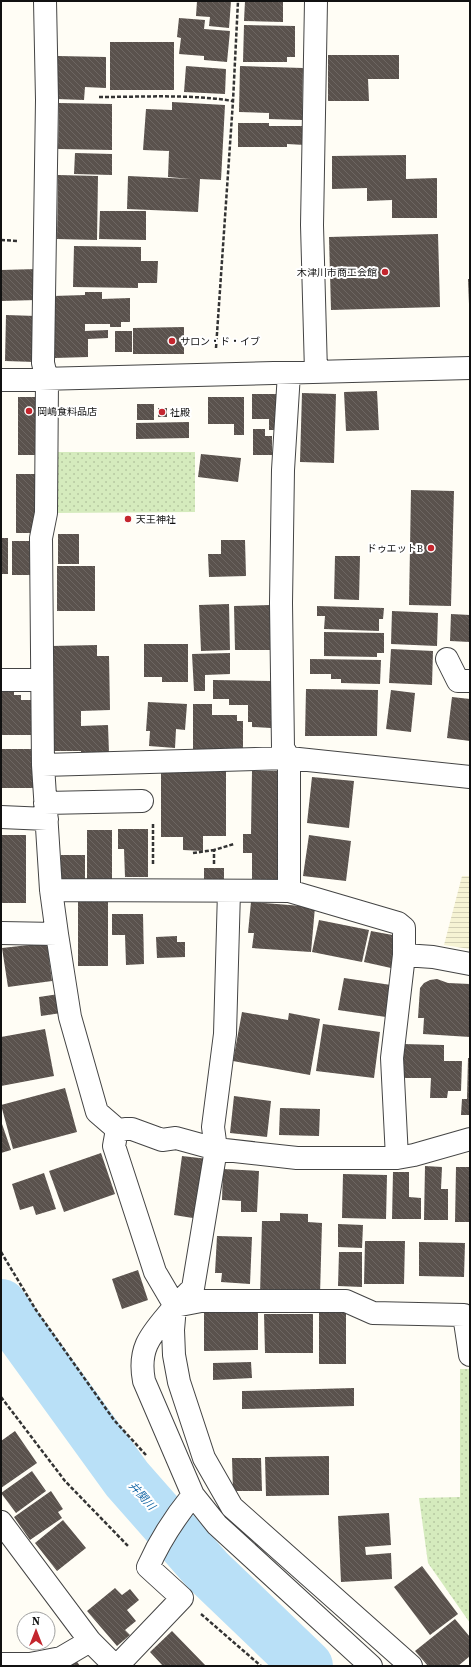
<svg xmlns="http://www.w3.org/2000/svg" width="471" height="1667" font-family="'Source Serif 4','Noto Sans JP',serif">
<style>
.farmland{fill:url(#farmland-rules)}
.park{fill:url(#park-dots)}
.lines{fill:none;stroke-linecap:round;stroke-linejoin:round}
.river{stroke:#b9e0f7;stroke-width:52}
.building{fill:url(#building-back-hatch)}
.minor-casing{stroke:#444;stroke-width:24}
.path{stroke:#333;stroke-width:2.5;stroke-dasharray:4 2;stroke-linecap:butt}
.minor{stroke:#fff;stroke-width:22}
.poi-dot{fill:#c4262e;stroke:#fff;stroke-width:1.5}
.labels{text-anchor:middle;dominant-baseline:central;stroke-width:4;stroke-linejoin:round;paint-order:stroke}
.poi-label{font-size:10px;fill:#111;stroke:#fff;text-anchor:start}
.water-label{font-size:11px;font-style:italic;fill:#1768a6;stroke:#fff}
</style>
<defs>
<pattern id="farmland-rules" width="6" height="5" patternUnits="userSpaceOnUse"><rect width="6" height="5" fill="#f6f3d4"/><path d="M0 2.5h6" fill="none" stroke="#d2cfb5"/></pattern>
<pattern id="park-dots" width="8" height="8" patternUnits="userSpaceOnUse"><rect width="8" height="8" fill="#d5ebbd"/><path d="M2 2h.1M6 6h.1" fill="none" stroke="#b6c8a1" stroke-width="1.8" stroke-linecap="round"/></pattern>
<pattern id="building-back-hatch" width="6" height="6" patternUnits="userSpaceOnUse"><rect width="6" height="6" fill="#5a524d"/><path d="M-1 5l2 2M0 0l6 6M5-1l2 2" fill="none" stroke="#6d6662"/></pattern>
</defs>
<rect width="100%" height="100%" fill="#fffdf5"/>
<!-- farmland -->
<path class="farmland" d="M 462,876 L 470,876 L 470,949 L 444,945 Z"/>
<!-- park -->
<path class="park" d="M 57,452 L 195,452 L 195,512 L 55,513 Z
M 460,1369 L 470,1369 L 470,1623 L 428,1563 L 419,1498 L 460,1497 Z"/>
<g class="lines">
<!-- river -->
<path class="river" d="M 1,1305 L 127,1479 L 208,1571 L 307,1666"/>
</g>
<!-- building -->
<path class="building" d="M 197,1 L 231,1 L 229,28 L 209,26 L 210,17 L 196,16 Z
M 245,1 L 283,1 L 283,22 L 244,21 Z
M 179,18 L 205,20 L 204,29 L 230,31 L 227,62 L 204,60 L 204,56 L 179,54 L 181,38 L 177,37 Z
M 244,25 L 295,26 L 295,57 L 287,57 L 287,62 L 243,62 Z
M 110,42 L 174,42 L 174,90 L 110,90 Z
M 328,55 L 399,55 L 399,79 L 368,79 L 369,101 L 328,101 Z
M 58,56 L 106,57 L 106,88 L 85,87 L 84,100 L 57,99 Z
M 186,66 L 226,69 L 225,94 L 184,92 Z
M 240,66 L 303,68 L 302,120 L 269,119 L 269,113 L 239,112 Z
M 172,102 L 225,105 L 221,180 L 200,179 L 198,212 L 127,209 L 128,176 L 191,179 L 168,177 L 169,151 L 143,150 L 146,109 L 172,110 Z
M 59,103 L 112,104 L 112,150 L 58,149 Z
M 238,123 L 269,123 L 269,126 L 305,126 L 305,145 L 287,144 L 287,147 L 238,147 Z
M 75,153 L 112,154 L 112,175 L 74,174 Z
M 406,155 L 406,179 L 437,178 L 437,218 L 392,218 L 392,200 L 367,201 L 367,188 L 332,189 L 332,156 Z
M 58,175 L 98,176 L 97,240 L 57,239 Z
M 100,211 L 146,211 L 146,240 L 99,239 Z
M 438,234 L 440,307 L 331,310 L 329,237 Z
M 74,246 L 141,247 L 141,261 L 158,261 L 157,283 L 138,283 L 138,288 L 73,287 Z
M 37,269 L 37,300 L 1,301 L 1,270 Z
M 468,279 L 470,279 L 470,304 L 469,304 Z
M 85,292 L 102,292 L 102,299 L 130,298 L 130,322 L 121,322 L 121,327 L 110,327 L 110,324 L 85,324 L 85,331 L 108,330 L 108,338 L 88,339 L 88,357 L 55,358 L 53,296 L 85,295 Z
M 6,315 L 36,316 L 35,362 L 5,361 Z
M 184,327 L 184,354 L 133,354 L 133,328 Z
M 115,331 L 132,331 L 132,352 L 115,352 Z
M 377,391 L 379,430 L 346,431 L 344,392 Z
M 302,393 L 336,394 L 334,463 L 300,462 Z
M 252,394 L 277,394 L 277,430 L 269,430 L 269,419 L 252,419 Z
M 18,397 L 39,397 L 39,455 L 18,455 Z
M 208,397 L 244,397 L 244,435 L 234,435 L 234,424 L 208,424 Z
M 137,404 L 154,404 L 154,420 L 137,420 Z
M 158,408 L 167,408 L 167,417 L 158,417 Z
M 189,422 L 189,438 L 136,439 L 136,423 Z
M 253,429 L 265,429 L 265,436 L 272,436 L 272,455 L 253,455 Z
M 201,454 L 241,458 L 238,482 L 198,477 Z
M 16,474 L 36,474 L 36,533 L 16,533 Z
M 411,490 L 454,491 L 451,606 L 409,605 Z
M 58,534 L 79,534 L 79,564 L 58,564 Z
M 1,538 L 8,538 L 8,574 L 1,574 Z
M 221,540 L 245,540 L 246,576 L 209,577 L 208,554 L 221,554 Z
M 12,541 L 32,541 L 32,575 L 12,575 Z
M 335,556 L 360,556 L 359,600 L 334,599 Z
M 57,566 L 95,566 L 95,611 L 57,611 Z
M 229,604 L 230,650 L 201,651 L 199,605 Z
M 270,605 L 271,650 L 235,650 L 234,606 Z
M 317,606 L 384,608 L 383,619 L 379,619 L 379,631 L 324,629 L 325,616 L 317,616 Z
M 392,611 L 438,613 L 437,646 L 391,644 Z
M 451,614 L 470,615 L 470,642 L 450,641 Z
M 324,632 L 384,633 L 384,653 L 377,653 L 377,657 L 324,656 Z
M 144,644 L 188,644 L 188,682 L 162,682 L 162,677 L 144,677 Z
M 97,645 L 97,656 L 109,656 L 110,710 L 81,711 L 81,726 L 108,725 L 109,753 L 81,753 L 81,751 L 53,751 L 51,646 Z
M 391,649 L 433,651 L 432,685 L 389,683 Z
M 230,653 L 230,674 L 205,675 L 205,691 L 194,691 L 192,654 Z
M 310,659 L 381,660 L 380,684 L 341,683 L 341,679 L 331,679 L 331,674 L 310,674 Z
M 213,680 L 272,681 L 271,728 L 252,727 L 252,722 L 248,722 L 248,705 L 229,705 L 229,699 L 213,699 Z
M 306,689 L 378,690 L 377,736 L 305,736 Z
M 391,690 L 415,693 L 411,732 L 386,729 Z
M 1,691 L 14,691 L 14,695 L 21,695 L 21,700 L 34,700 L 35,735 L 1,735 Z
M 452,697 L 470,699 L 470,741 L 447,738 Z
M 148,702 L 187,704 L 185,730 L 176,729 L 175,748 L 149,746 L 150,731 L 146,731 Z
M 193,704 L 212,704 L 212,715 L 237,715 L 237,721 L 243,721 L 243,751 L 193,751 Z
M 1,749 L 36,749 L 36,788 L 1,788 Z
M 161,770 L 226,771 L 226,836 L 203,836 L 203,851 L 183,850 L 183,837 L 161,837 Z
M 252,771 L 279,771 L 278,879 L 252,879 L 252,853 L 243,853 L 243,834 L 251,834 Z
M 312,777 L 354,781 L 349,828 L 307,823 Z
M 118,829 L 148,829 L 148,877 L 125,877 L 124,849 L 118,849 Z
M 87,830 L 112,830 L 112,879 L 87,879 Z
M 1,835 L 26,835 L 26,903 L 1,903 Z
M 309,835 L 351,841 L 346,881 L 303,876 Z
M 61,855 L 85,855 L 85,879 L 61,879 Z
M 204,868 L 224,868 L 224,881 L 204,881 Z
M 78,899 L 108,899 L 108,966 L 78,966 Z
M 251,902 L 315,907 L 311,952 L 252,948 L 254,933 L 248,933 Z
M 112,914 L 143,914 L 144,964 L 126,965 L 125,935 L 112,935 Z
M 319,920 L 369,930 L 362,962 L 312,952 Z
M 371,931 L 398,936 L 391,968 L 364,962 Z
M 177,936 L 177,942 L 185,942 L 185,957 L 157,958 L 156,937 Z
M 47,943 L 52,981 L 8,987 L 2,948 Z
M 344,978 L 391,985 L 386,1017 L 338,1010 Z
M 437,979 L 448,983 L 470,984 L 470,1037 L 423,1034 L 424,1018 L 418,1018 L 420,988 L 424,983 L 430,980 Z
M 59,994 L 61,1013 L 41,1016 L 39,997 Z
M 242,1012 L 288,1020 L 289,1013 L 320,1019 L 310,1075 L 233,1061 Z
M 323,1024 L 380,1032 L 374,1078 L 316,1071 Z
M 45,1029 L 54,1076 L 1,1086 L 1,1037 Z
M 403,1044 L 444,1045 L 444,1061 L 462,1061 L 461,1091 L 448,1091 L 447,1098 L 430,1098 L 431,1078 L 402,1078 Z
M 468,1058 L 470,1058 L 470,1115 L 461,1115 L 462,1099 L 467,1099 Z
M 65,1088 L 77,1132 L 13,1149 L 1,1105 Z
M 234,1096 L 271,1101 L 267,1137 L 230,1133 Z
M 280,1108 L 320,1109 L 319,1136 L 279,1135 Z
M 1,1121 L 11,1150 L 1,1153 Z
M 101,1153 L 115,1194 L 64,1212 L 49,1171 Z
M 182,1156 L 208,1159 L 199,1219 L 174,1215 Z
M 425,1166 L 442,1167 L 441,1189 L 448,1189 L 448,1220 L 424,1220 Z
M 456,1167 L 470,1167 L 470,1222 L 455,1222 Z
M 223,1169 L 259,1171 L 257,1212 L 241,1212 L 241,1201 L 222,1200 Z
M 393,1172 L 409,1172 L 409,1197 L 421,1198 L 421,1219 L 392,1219 Z
M 44,1173 L 56,1209 L 36,1215 L 33,1206 L 20,1210 L 12,1184 Z
M 343,1174 L 387,1175 L 386,1219 L 342,1218 Z
M 280,1213 L 308,1214 L 308,1222 L 322,1223 L 320,1295 L 260,1294 L 262,1221 L 280,1221 Z
M 338,1224 L 363,1225 L 362,1248 L 338,1247 Z
M 217,1236 L 252,1237 L 250,1284 L 221,1282 L 222,1273 L 215,1273 Z
M 365,1241 L 405,1241 L 404,1284 L 364,1284 Z
M 419,1242 L 465,1243 L 464,1277 L 419,1276 Z
M 339,1252 L 362,1252 L 362,1287 L 338,1286 Z
M 138,1270 L 148,1300 L 122,1309 L 112,1279 Z
M 204,1311 L 258,1311 L 258,1350 L 204,1351 Z
M 319,1311 L 346,1311 L 346,1364 L 319,1364 Z
M 264,1314 L 313,1314 L 313,1353 L 265,1353 Z
M 251,1362 L 252,1378 L 213,1380 L 213,1363 Z
M 354,1388 L 354,1406 L 242,1409 L 242,1391 Z
M 15,1431 L 37,1463 L 1,1488 L 1,1441 Z
M 329,1456 L 329,1495 L 266,1496 L 265,1457 Z
M 232,1458 L 261,1458 L 262,1491 L 233,1491 Z
M 32,1471 L 46,1491 L 16,1513 L 1,1493 Z
M 51,1491 L 63,1509 L 58,1512 L 62,1518 L 30,1540 L 14,1517 Z
M 389,1513 L 391,1545 L 365,1547 L 366,1555 L 391,1553 L 392,1579 L 341,1582 L 338,1516 Z
M 63,1520 L 86,1548 L 57,1571 L 35,1543 Z
M 422,1566 L 458,1614 L 430,1635 L 394,1587 Z
M 115,1588 L 122,1595 L 130,1589 L 139,1600 L 127,1610 L 136,1621 L 125,1630 L 130,1635 L 117,1646 L 87,1611 Z
M 455,1619 L 470,1637 L 470,1656 L 458,1666 L 428,1666 L 415,1651 Z
M 172,1631 L 206,1666 L 163,1666 L 150,1652 Z
M 75,1659 L 80,1666 L 65,1666 Z"/>
<g class="lines">
<!-- minor casing -->
<g class="minor-casing">
<path id="minor" d="M 45,1 L 47,100 L 43,363 L 47,380 L 46,513 L 41,538 L 43,765 L 51,890 L 57,934 L 70,1017 L 97,1112 L 119,1131
M 316,372 L 312,225 L 316,1
M 289,373 L 283,470 L 281,603 L 283,748 L 289,758 L 289,891 L 398,923 L 404,928 L 404,955 L 392,1058 L 397,1158
M 1,380 L 470,368
M 447,659 L 458,681 L 470,681
M 1,680 L 42,680
M 43,765 L 289,758 L 470,777
M 45,803 L 142,801
M 1,817 L 47,819
M 51,890 L 289,891
M 229,891 L 225,1034 L 213,1127 L 216,1149 L 193,1288 L 175,1306 L 173,1330 L 174,1355 L 179,1382 L 204,1458 L 232,1507 L 411,1666
M 1,933 L 57,934
M 404,955 L 433,957 L 470,964
M 175,1306 L 201,1301 L 346,1301 L 373,1313 L 464,1315 L 470,1355
M 1,1522 L 90,1641 L 115,1666
M 1,1664 L 30,1664 L 61,1658 L 90,1641
M 117,1666 L 182,1598 L 148,1567 C 159,1542 176,1516 193,1495
M 371,1666 L 217,1525 L 193,1495 L 144,1381 C 137,1345 154,1332 175,1306 L 155,1272 L 114,1146 L 116,1135 L 119,1131 L 125,1129 L 132,1129 L 162,1140 L 176,1138 L 216,1149 L 297,1158 L 397,1158 L 414,1155 L 470,1139"/>
</g>
<!-- path -->
<path class="path" d="M 99,97 C 144,97 189,94 233,101
M 1,240 L 19,241
M 216,348 L 233,101 L 238,1
M 153,824 L 153,865
M 193,853 L 214,850
M 214,864 L 214,850 L 234,844
M 1,1252 L 36,1310 L 114,1420 L 146,1455
M 1,1397 L 65,1481 L 129,1547
M 201,1614 L 261,1666"/>
<!-- minor -->
<use href="#minor" class="minor"/>
</g>
<!-- markers -->
<g class="poi-dot">
<circle cx="385" cy="272" r="4"/>
<circle cx="172" cy="341" r="4"/>
<circle cx="29" cy="411" r="4"/>
<circle cx="162" cy="412" r="4"/>
<circle cx="128" cy="519" r="4"/>
<circle cx="431" cy="548" r="4"/>
</g>
<g class="labels">
<!-- poi labels -->
<g class="poi-label">
<text x="377" y="272" text-anchor="end">木津川市商工会館</text>
<text x="180" y="341">サロン・ド・イブ</text>
<text x="37" y="411">岡嶋食料品店</text>
<text x="170" y="412">社殿</text>
<text x="136" y="519">天王神社</text>
<text x="423" y="548" text-anchor="end">ドゥエットB</text>
</g>
<!-- water labels -->
<g class="water-label">
<text transform="translate(142 1496) rotate(48)">井関川</text>
</g>
</g>
<!-- border -->
<rect width="471" height="1667" fill="none" stroke="#111111" stroke-width="4"/>
<!-- north arrow -->
<g transform="translate(36 1631)"><circle r="19" fill="#ffffff" stroke="#a0a0a0"/>
<path d="M0-3L7 15L0 10L-7 15Z" fill="#c4262e"/>
<text y="-6" font-size="11" font-weight="bold" text-anchor="middle" fill="#111111">N</text>
</g>
</svg>
